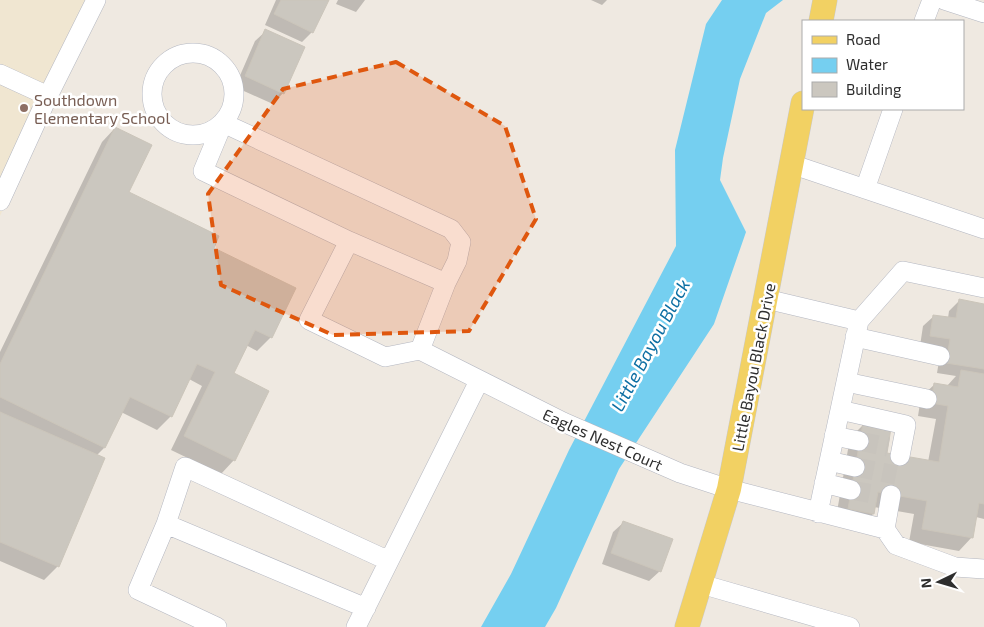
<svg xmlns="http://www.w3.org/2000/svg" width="984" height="627" font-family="'Exo 2',sans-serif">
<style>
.education{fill:#f0e6d1}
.water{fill:#75cff0}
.shadow{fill:#0003}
.building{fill:#cbc7bf;stroke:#cbc5ba}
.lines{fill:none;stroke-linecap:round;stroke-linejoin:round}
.minor-tunnel{stroke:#c8c4bd;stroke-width:19;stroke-dasharray:19 9;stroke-linecap:butt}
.minor-casing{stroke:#b4b7c1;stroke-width:20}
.major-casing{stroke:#c9c9c9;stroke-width:25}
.minor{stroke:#fff;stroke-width:19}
.major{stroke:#f2d163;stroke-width:24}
.marked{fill:#df570e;fill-opacity:0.2;stroke:#df570e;stroke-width:4;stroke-dasharray:10 6;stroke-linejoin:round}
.education-dot{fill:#8d6e63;stroke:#fff;stroke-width:2}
.labels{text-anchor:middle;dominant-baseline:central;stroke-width:5;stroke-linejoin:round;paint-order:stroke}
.education-label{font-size:16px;fill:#785e54;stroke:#fff;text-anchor:start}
.street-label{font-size:16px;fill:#2e2e2e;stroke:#fff}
.water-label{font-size:18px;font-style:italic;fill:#0d6fa3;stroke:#fff}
</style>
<rect width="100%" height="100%" fill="#efe9e1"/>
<!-- education -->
<path class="education" d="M 0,0 L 96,0 L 0,216 Z"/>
<!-- water -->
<path class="water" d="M 722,0 L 783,0 L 766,13 L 740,79 L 723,158 L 720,180 L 746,232 L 714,324 L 619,469 L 556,608 L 545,627 L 481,627 L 511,574 L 569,450 L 676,246 L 675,150 L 706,24 Z"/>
<!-- shadow -->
<path class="shadow" d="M 276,0 L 327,0 L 312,32 L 302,42 L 265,25 Z
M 338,0 L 365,0 L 356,12 L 336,4 Z
M 591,0 L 607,0 L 602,5 Z
M 266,31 L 283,93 L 273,104 L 235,87 L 255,41 Z
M 115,128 L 127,193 L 212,248 L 271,337 L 257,351 L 246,345 L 232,374 L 234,460 L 221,474 L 171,450 L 202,386 L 189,379 L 171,416 L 157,430 L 121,412 L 104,448 L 97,455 L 104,458 L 57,567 L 44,580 L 0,561 L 0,352 L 102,142 Z
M 959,301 L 984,305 L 984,519 L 976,517 L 972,537 L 959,551 L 909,542 L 914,514 L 874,507 L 873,514 L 860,527 L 835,523 L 850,438 L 863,425 L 885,454 L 928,462 L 936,419 L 918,416 L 921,397 L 935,384 L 947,386 L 956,376 L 937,373 L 941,349 L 920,346 L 923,326 L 934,316 L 948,318 L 949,311 Z
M 624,522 L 660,571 L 649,581 L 602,564 L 613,532 Z"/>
<!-- building -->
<path class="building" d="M 281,0 L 329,0 L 313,33 L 274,14 Z
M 265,29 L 305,47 L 284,94 L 245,76 Z
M 115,127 L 152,145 L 129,192 L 219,236 L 214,248 L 296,288 L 272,338 L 255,330 L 234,373 L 269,391 L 235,461 L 184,436 L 215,372 L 197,364 L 172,417 L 130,397 L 105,448 L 0,397 L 0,364 Z
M 959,299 L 984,304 L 984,369 L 946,363 L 950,339 L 930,336 L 933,315 L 956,318 Z
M 961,370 L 984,374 L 984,504 L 979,503 L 973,538 L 922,529 L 927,501 L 878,492 L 874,514 L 848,509 L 863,423 L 891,428 L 887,453 L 939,462 L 948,406 L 931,403 L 934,383 L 958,387 Z
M 0,412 L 105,458 L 59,567 L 0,542 Z
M 623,521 L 673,539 L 661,572 L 611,553 Z"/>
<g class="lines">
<!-- minor-tunnel -->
<path class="minor-tunnel" d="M 859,441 L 888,447
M 855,467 L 896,475
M 851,490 L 878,495"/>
<!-- minor casing -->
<g class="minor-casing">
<path id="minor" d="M 944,0 L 984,13
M 924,21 L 932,0
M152 94a41 41 0 1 1 82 0a41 41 0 1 1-82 0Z
M 0,74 L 48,96
M 791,164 L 984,229
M 865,189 L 893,109
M 0,201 L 48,96 L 96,0
M 349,241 L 203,171 L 223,123 L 451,229 L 461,242 L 457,261 L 446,283
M 766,299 L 859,321 L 818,513
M 859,321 L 903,271 L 984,288
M 855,337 L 940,356
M 420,350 L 446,283 L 349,241 L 309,320 L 385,357 L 420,350 L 563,422 L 680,473 L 729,489 L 885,529 L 896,545 L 955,567 L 984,569
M 846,382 L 927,399
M 840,410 L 906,425 L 900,456
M 834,436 L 859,441
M 829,461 L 855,467
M 824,483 L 851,490
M 166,524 L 185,467 L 389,561
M 885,529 L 891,495
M 701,584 L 850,627
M 217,627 L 138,590 L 166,524 L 366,608
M 356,627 L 479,381"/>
</g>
<!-- major casing -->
<g class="major-casing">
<path id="major" d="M 821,21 L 825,0
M 687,627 L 729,489 L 803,103"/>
</g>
<!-- minor -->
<use href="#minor" class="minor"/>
<!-- major -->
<use href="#major" class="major"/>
</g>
<!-- marked area -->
<path class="marked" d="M 396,62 L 505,126 L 536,219 L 469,331 L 333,335 L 221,285 L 208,194 L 283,89 Z"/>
<!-- markers -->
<circle class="education-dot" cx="24" cy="108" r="5"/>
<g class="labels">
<!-- education labels -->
<g class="education-label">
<text x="34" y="99">Southdown<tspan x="34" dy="18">Elementary School</tspan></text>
</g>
<!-- street labels -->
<g class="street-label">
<text transform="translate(753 367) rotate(-79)">Little Bayou Black Drive</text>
<text transform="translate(603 439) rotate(24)">Eagles Nest Court</text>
</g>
<!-- water labels -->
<g class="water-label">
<text transform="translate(650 345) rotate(-62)">Little Bayou Black</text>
</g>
</g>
<!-- legend -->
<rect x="802" y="20" width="162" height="90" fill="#ffffff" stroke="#ababab"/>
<rect x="812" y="36" width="25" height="8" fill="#f2d163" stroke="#ababab"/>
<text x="846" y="45" font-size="15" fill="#2e2e2e">Road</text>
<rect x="812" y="58" width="25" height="15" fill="#75cff0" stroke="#ababab"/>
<text x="846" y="70" font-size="15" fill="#2e2e2e">Water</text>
<rect x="812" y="82" width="25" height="15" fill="#cbc7bf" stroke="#ababab"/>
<text x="846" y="95" font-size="15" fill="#2e2e2e">Building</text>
<!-- north arrow -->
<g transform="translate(939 582) rotate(265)" stroke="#ffffff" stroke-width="4" paint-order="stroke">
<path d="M0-4L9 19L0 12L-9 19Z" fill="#2e2e2e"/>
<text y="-8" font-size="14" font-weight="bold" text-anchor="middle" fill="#2e2e2e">N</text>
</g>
</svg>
